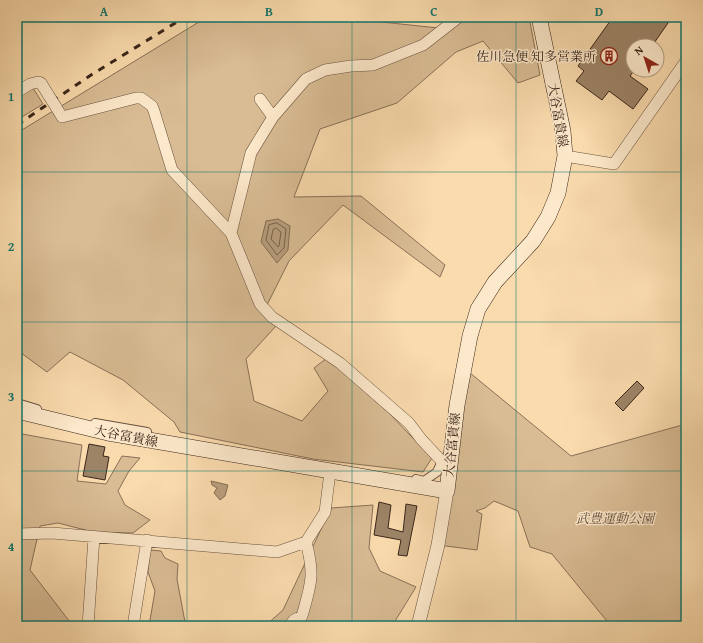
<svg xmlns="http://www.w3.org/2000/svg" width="703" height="643" font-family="'Gentium Book Plus','Noto Serif JP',serif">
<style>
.green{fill:#d9bc94;stroke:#897058}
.water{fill:#b89d7b;stroke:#856d55}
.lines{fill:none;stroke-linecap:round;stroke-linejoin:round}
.shore{stroke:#78614b;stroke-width:1}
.building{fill:#9d8467;stroke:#39251b}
.pedestrian-casing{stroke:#695240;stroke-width:10}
.minor-casing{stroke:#695240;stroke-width:12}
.tertiary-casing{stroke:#695240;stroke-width:14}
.secondary-casing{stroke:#39251b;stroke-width:16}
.pedestrian{stroke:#fce8ca;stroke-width:8}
.minor{stroke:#fce8ca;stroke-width:11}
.tertiary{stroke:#fce8ca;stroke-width:13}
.secondary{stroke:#fce8ca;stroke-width:15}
.rail{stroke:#39251b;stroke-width:3;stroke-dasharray:7 7;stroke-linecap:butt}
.minor-bridge-casing{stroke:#695240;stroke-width:12;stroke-linecap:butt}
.minor-bridge{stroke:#fce8ca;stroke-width:11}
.grid{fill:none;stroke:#0f766e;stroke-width:1;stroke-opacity:0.55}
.labels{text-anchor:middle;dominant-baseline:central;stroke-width:3;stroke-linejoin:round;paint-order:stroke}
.poi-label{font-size:13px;fill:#39251b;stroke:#fce8ca;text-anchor:end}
.street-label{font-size:13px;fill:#39251b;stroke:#fce8ca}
.park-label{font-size:13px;font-style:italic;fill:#614b39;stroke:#fce8ca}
.neatline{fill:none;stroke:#0f766e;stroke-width:1.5}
.grid-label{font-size:13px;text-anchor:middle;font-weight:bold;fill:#0f766e}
</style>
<rect width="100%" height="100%" fill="#fadbad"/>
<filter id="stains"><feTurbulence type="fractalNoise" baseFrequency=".005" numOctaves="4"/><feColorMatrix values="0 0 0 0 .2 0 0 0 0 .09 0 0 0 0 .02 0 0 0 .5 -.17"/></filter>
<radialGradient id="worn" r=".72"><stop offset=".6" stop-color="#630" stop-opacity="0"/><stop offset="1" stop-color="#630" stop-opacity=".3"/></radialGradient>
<!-- green -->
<path class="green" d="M 207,17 L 350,17 L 353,19 L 448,29 L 465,17 L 529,17 L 540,75 L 518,83 L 483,41 L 456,52 L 397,103 L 320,129 L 294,197 L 361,196 L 445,265 L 440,277 L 343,205 L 289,261 L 267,305 L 276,326 L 246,359 L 254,401 L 302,421 L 328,391 L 314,368 L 327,358 L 389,413 L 432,458 L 423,472 L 313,459 L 180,432 L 174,422 L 123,380 L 70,352 L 47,372 L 17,350 L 17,133 Z
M 33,88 L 43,104 L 17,120 L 17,96 Z
M 464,368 L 571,456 L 686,424 L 686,626 L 611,626 L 552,554 L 530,547 L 518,511 L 494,501 L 485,508 L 476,511 L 482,514 L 477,550 L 438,545 Z
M 17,433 L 82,445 L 77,481 L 106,484 L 122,456 L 140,458 L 129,471 L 118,491 L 125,505 L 150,520 L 133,533 L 93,532 L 58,523 L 40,526 L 30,570 L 73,626 L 17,626 Z
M 373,505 L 369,548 L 380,571 L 416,587 L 392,626 L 265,626 L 283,610 L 331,508 Z
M 150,550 L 161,551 L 165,558 L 178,564 L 177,579 L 185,622 L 183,626 L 149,626 L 155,591 L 148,572 Z"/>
<!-- water -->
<path class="water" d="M 278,219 L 290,226 L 288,250 L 277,263 L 261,242 L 266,221 Z
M 211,481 L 228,485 L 225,496 L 220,500 L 214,493 L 217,488 L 212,485 Z"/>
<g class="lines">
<!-- shore -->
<path class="shore" d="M 277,223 L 286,229 L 284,248 L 277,255 L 266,240 L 269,225 Z
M 276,228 L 281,232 L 279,246 L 278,247 L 271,239 L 273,230 Z"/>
</g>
<!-- building -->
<path class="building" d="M 613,17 L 660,17 L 668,23 L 652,46 L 633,46 L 633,72 L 630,76 L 648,89 L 633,109 L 609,91 L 602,100 L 576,81 L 584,71 L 578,66 Z
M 637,381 L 644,388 L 623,411 L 615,403 Z
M 89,444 L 105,447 L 103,456 L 109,457 L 105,480 L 83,476 Z
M 379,502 L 391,505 L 388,528 L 403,532 L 406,504 L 417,506 L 407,556 L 398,555 L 401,540 L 374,535 Z"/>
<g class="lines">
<!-- pedestrian casing -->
<g class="pedestrian-casing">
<path id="pedestrian" d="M 17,403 L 37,409
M 95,423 L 147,432
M 416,479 L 424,481 L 437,472 L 442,461"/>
</g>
<!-- minor casing -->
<g class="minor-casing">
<path id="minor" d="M 17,92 L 30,84 L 38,82 L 41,83 L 49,96
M 260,99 L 273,117
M 56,107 L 62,117 L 136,98 L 141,98 L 152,106 L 154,111 L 172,170 L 231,233 L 260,304 L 272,317 L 340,363 L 409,423 L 421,439 L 449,469
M 565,156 L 614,164 L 686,61
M 231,233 L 251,153 L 273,117 L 306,79 L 325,70 L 351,66 L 373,65 L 423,45 L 459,17
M 17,534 L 52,533 L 277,552 L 306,542 L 325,512 L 330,472
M 88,626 L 94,537
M 133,626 L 147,540
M 289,626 L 294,620 L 302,616 C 311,584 315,576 306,542"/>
</g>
<!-- tertiary casing -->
<g class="tertiary-casing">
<path id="tertiary" d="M 418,626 L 438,545 L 447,491"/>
</g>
<!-- secondary casing -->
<g class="secondary-casing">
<path id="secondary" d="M 17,411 L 108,433 L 447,491 L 457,405 L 470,336 L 478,309 L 495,282 L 533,241 L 548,217 L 558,193 L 565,156 L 563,131 L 539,17"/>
</g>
<!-- pedestrian -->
<use href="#pedestrian" class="pedestrian"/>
<!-- minor -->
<use href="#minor" class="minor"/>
<!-- tertiary -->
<use href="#tertiary" class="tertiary"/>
<!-- secondary -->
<use href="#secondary" class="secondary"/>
<!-- rail -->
<path class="rail" d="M 17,125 L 91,75 L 185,17"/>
<!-- minor-bridge casing -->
<g class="minor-bridge-casing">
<path id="minor-bridge" d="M 49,96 L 56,107"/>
</g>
<!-- minor-bridge -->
<use href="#minor-bridge" class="minor-bridge"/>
</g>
<!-- grid -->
<path class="grid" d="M 187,17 L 187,626M 352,17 L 352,626M 516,17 L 516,626M 17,172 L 686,172M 17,322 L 686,322M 17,471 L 686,471"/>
<!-- icons -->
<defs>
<g id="building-ring" transform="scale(0.9)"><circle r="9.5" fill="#fce8ca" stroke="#8f2418" stroke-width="1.5"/><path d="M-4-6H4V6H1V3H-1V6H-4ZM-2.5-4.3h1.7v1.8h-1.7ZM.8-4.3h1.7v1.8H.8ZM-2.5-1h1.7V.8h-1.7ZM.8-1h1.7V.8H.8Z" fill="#8f2418"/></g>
</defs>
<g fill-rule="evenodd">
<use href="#building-ring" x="609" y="56"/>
</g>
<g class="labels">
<!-- poi labels -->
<g class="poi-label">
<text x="596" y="56">佐川急便 知多営業所</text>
</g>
<!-- street labels -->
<g class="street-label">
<text transform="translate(558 115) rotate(80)">大谷富貴線</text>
<text transform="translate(126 436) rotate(11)">大谷富貴線</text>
<text transform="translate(452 445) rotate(-84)">大谷富貴線</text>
</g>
<!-- park labels -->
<g class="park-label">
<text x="615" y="518">武豊運動公園</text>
</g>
</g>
<!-- margin -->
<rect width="703" height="643" fill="none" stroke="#fadbad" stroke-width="44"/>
<!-- north arrow -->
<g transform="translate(645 58) rotate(321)"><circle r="19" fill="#fce8ca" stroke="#ae9a84"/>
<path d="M0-3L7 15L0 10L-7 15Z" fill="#8f2418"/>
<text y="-6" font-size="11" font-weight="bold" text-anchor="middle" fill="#39251b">N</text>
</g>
<rect x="22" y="22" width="659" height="599" class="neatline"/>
<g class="grid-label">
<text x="104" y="16">A</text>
<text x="269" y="16">B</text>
<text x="434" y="16">C</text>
<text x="599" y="16">D</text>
<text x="11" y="101">1</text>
<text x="11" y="251">2</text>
<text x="11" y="401">3</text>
<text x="11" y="551">4</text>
</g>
<rect width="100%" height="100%" filter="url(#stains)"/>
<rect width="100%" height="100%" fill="url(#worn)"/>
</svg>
